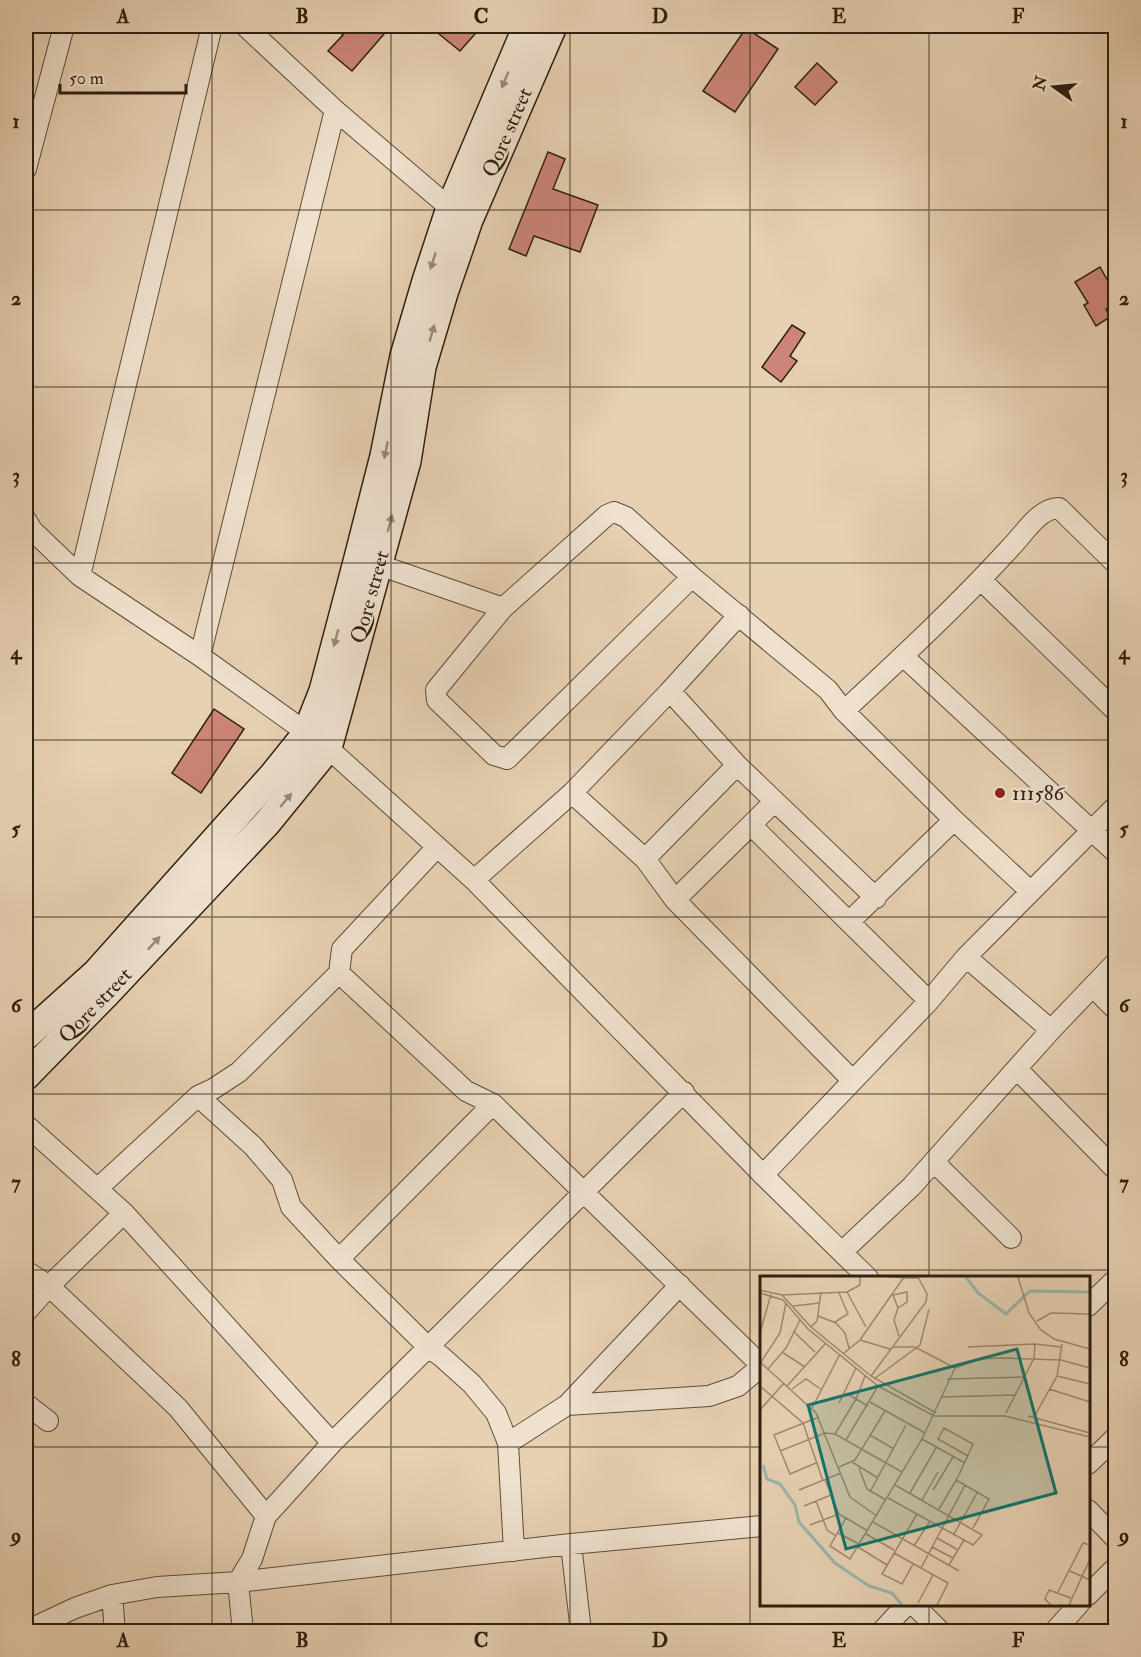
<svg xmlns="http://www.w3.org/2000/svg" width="1141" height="1657" font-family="'IM FELL Double Pica',serif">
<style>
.building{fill:#cc8578;stroke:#2d1f0f;stroke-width:1.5}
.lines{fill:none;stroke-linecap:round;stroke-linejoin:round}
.street-casing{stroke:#5c4c38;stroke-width:22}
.secondary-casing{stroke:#2d1f0f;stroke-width:30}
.street{stroke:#efe1ce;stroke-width:20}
.secondary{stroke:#efe1ce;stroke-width:27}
.oneway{fill:#988a78}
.grid{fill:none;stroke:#2d1f0f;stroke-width:1.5;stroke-opacity:0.55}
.poi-dot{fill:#8f2418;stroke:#efe1ce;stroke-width:2}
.labels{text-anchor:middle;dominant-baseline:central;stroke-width:5;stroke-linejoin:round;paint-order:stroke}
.street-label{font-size:21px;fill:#2d1f0f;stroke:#efe1ce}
.poi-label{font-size:21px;fill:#2d1f0f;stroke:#efe1ce;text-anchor:start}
.inset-river{fill:none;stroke:#97b7ac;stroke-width:3}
.inset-road{fill:none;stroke:#9d8a71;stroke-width:1.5}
.view{fill:#0f766e;fill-opacity:0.15;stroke:#0f766e;stroke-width:3}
.inset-edge{fill:none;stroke:#2d1f0f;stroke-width:3}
.neatline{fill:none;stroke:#2d1f0f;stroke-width:2}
.grid-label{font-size:20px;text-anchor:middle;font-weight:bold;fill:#2d1f0f}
</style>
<rect width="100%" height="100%" fill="#e7d1b3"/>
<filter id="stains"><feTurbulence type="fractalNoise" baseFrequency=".00333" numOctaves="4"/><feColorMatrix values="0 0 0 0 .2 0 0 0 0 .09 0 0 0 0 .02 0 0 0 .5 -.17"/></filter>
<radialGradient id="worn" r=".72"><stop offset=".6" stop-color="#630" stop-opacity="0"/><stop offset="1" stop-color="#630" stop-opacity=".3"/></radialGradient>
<!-- building -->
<path class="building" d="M 332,26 L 391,26 L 352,71 L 328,51 L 343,35 Z
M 446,26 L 482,26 L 460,51 L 439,34 Z
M 746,28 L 778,49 L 735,112 L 703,91 Z
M 817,63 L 837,82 L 815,105 L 795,87 Z
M 548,152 L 565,159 L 553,189 L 598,205 L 580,252 L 534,236 L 526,256 L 509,249 Z
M 1100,267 L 1116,295 L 1116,303 L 1106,309 L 1110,317 L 1096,326 L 1084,305 L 1088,303 L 1075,282 Z
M 792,325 L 805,333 L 790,356 L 797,361 L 781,382 L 762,367 Z
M 214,709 L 244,729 L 201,793 L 172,773 Z"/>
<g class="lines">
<!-- street casing -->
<g class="street-casing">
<path id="street" d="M 245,26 L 335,110 L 450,208
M 26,169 L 64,26
M 26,520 L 32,530 L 80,576 L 200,656 L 328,748 L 474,880 L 763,1175 L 868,1278
M 379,565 L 503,608
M 80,576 L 212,26
M 692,577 L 507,759 L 494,755 L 437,700 L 436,690 L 503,608 L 607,515 L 614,512 L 626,517 L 692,577 L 828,690 L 844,711 L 954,820 L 1030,891
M 981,580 L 1116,711
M 200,656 L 335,110
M 903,656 L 1116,853
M 670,691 L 737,765 L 876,898
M 844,711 C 901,658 958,605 1011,547 C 1024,534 1039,508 1059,508 L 1116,564
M 572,793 L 645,859 L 675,900 L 852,1080
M 752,826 L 929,1001
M 645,859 L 737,765
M 474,880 L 572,793 L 670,691 L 739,615
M 675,900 L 774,802
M 850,921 L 954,820
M 966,957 L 1051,1030
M 339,973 L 466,1091 L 493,1104 L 762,1366
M 1093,987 L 1116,1010
M 1017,1069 L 1116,1170
M 198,1096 L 253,1146 L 282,1180 L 291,1207 L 339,1259 L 428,1347 L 442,1357 L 472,1384 L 496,1413 L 508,1443 L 514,1551
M 26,1125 L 124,1213 L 332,1443
M 934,1162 L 1011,1238
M 763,1175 L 929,1001 L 966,957 L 1116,806
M 98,1188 L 198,1096 L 213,1089 L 239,1072 L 339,973 L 342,949 L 437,847
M 843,1251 L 912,1186 L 1051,1030 L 1116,962
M 339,1259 L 493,1104
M 26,1271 L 49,1286 L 178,1408 L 266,1516
M 1088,1306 L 1116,1279
M 26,1312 L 49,1286 L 124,1213
M 26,1404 L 48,1421
M 567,1405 L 709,1396 L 738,1386 L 762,1366
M 508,1443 L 567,1405 L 680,1285
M 1088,1464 L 1116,1437
M 1088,1510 L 1116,1539
M 571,1544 L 581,1632
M 112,1595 L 115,1632
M 1088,1595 L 1116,1567
M 913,1604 L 941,1632
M 26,1631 L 75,1608 L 112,1595 L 157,1587 L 238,1582 L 571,1544 L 762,1526
M 243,1632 L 238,1582 L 252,1559 L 266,1516 L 332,1443 L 684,1092
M 881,1632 L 907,1604
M 1054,1632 L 1079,1604"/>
</g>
<!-- secondary casing -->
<g class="secondary-casing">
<g id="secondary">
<path d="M 26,1036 L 96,973 L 273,775 L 306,734 L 323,691 L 358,558 L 384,456 L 404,356 L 426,281 L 450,208 L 527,26"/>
<path id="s1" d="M 26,1076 L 107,993 L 267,823 L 328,748 L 407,461 L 422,367 L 444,293 L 469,220 L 553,26"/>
</g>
</g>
<!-- street -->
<use href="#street" class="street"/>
<!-- secondary -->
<use href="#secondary" class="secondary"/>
</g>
<!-- one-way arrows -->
<defs><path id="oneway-solid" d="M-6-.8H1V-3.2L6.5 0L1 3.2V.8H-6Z" transform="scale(1.5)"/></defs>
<g class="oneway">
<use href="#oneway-solid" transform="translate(505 80) rotate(112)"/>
<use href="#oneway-solid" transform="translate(433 261) rotate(108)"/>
<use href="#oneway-solid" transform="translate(432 333) rotate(-74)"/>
<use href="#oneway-solid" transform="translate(386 450) rotate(102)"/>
<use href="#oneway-solid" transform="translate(390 523) rotate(-75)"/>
<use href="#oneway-solid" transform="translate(336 638) rotate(105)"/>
<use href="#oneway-solid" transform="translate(286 800) rotate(-51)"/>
<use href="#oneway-solid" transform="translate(154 943) rotate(-47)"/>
</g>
<!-- grid -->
<path class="grid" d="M 212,26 L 212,1632M 391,26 L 391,1632M 570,26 L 570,1632M 750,26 L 750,1632M 929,26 L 929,1278M 26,210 L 1116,210M 26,387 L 1116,387M 26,563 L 1116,563M 26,740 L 1116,740M 26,917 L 1116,917M 26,1094 L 1116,1094M 26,1270 L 1116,1270M 26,1447 L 762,1447M 1088,1447 L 1116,1447M 929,1604 L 929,1632"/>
<!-- markers -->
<circle class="poi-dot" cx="1000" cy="793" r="6"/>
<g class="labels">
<!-- street labels -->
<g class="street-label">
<text stroke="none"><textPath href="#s1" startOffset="1089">Qore street</textPath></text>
<text stroke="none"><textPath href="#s1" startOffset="603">Qore street</textPath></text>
<text stroke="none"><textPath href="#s1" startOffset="99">Qore street</textPath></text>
</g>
<!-- poi labels -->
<g class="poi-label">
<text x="1012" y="793">111586</text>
</g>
</g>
<!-- overview -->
<g transform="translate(760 1276)">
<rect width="330" height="330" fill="#e7d1b3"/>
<path class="inset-river" d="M 206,1 L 218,17 L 246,38 L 270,15 L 330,16M 3,189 L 7,203 L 20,208 L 35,229 L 39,246 L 75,287 L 109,310 L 132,317 L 142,329"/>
<path class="inset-road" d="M 129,1 L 158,2M 258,1 L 269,37 L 280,53 L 294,63 L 330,73M 0,14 L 22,19 L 51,51 L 111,100 L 176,137M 87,16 L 106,51M 0,17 L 23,24 L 48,53 L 118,110 L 174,140 L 245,140 L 330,161M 22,19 L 87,16 L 100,9 L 100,1M 33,30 L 60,27M 138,32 L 147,26 L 147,16 L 133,19 L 138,32 L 134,44 L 139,60M 58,40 L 76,47 L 85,57 L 89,72M 277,45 L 291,37 L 330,38M 75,46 L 88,38 L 79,17M 51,51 L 57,45 L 61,16M 33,55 L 55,76M 0,57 L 11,18M 100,64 L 130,73M 132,71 L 155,71 L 195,92M 208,71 L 275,68 L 301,71M 22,76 L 45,91M 84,77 L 100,64 L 144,1M 0,86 L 56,137 L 90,221 L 117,240M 1,86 L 20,57 L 26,27M 8,93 L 26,72 L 40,44M 111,100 L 166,26 L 167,18 L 158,1M 297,100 L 330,108M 114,103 L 160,69 L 169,33M 187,103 L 265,101M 0,110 L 43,147 L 63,205M 27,110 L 66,67M 32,113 L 46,103 L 62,114M 289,113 L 330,126M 86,117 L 108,130M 181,121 L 255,119M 110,126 L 165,157M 79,127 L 96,92M 52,132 L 80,78M 0,134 L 24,107M 246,137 L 274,82 L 275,68M 268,140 L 330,157M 274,141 L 297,100 L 302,68M 75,158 L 96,123 L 105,100M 110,159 L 134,173M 162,163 L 205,187M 86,164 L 118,110M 20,175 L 65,157 L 75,158 L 142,196M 92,186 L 118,202M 56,187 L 30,198 L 14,159 L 59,141M 79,191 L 95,184 L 125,135M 99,192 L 107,213 L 126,224M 65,204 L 79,238 L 108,255M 196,204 L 229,223 L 213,252M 39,214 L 81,197M 173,214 L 193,181M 110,216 L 146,149M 150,217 L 176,172M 128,222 L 213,269 L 222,259 L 135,209M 162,224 L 178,196M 56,225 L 67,254 L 76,260M 44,230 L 71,219M 179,233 L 198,201 L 213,168 L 184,152 L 178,163 L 208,180M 86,242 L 70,270 L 90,283 L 162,163 L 195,92 L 219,83 L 242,82 L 301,84 L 330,92M 113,246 L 199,295M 50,249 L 79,238M 78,257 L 99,268M 106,258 L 134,274M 194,258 L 217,217M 177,262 L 198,274M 154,270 L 170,245M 98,271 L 127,289M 172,271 L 193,282M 134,277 L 188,307 L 177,329M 153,288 L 142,308 L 122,298 L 157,238M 189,289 L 204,264M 161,292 L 205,209M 310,295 L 330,304M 298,316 L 323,267 L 330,269M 158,327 L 173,299M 291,329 L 285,323 L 289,314 L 311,322M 309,329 L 330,283"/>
<path class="view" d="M 257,73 L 296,217 L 86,273 L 48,129 Z"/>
<rect width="330" height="330" class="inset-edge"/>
</g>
<!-- margin -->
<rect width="1141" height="1657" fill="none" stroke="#e7d1b3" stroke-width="66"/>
<!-- north arrow -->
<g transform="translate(1054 87) rotate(285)" stroke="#efe1ce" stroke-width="4.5" paint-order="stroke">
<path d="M0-4.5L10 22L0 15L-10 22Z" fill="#2d1f0f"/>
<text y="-9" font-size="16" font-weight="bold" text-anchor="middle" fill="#2d1f0f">N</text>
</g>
<!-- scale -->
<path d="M60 84v9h126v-9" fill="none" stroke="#2d1f0f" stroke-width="3"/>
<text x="69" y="84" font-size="18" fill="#2d1f0f" stroke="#efe1ce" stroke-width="4.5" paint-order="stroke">50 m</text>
<rect x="33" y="33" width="1075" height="1591" class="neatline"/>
<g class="grid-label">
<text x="123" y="23">A</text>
<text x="302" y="23">B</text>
<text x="481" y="23">C</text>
<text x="660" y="23">D</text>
<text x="839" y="23">E</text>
<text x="1018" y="23">F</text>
<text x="16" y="128">1</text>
<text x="1124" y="128">1</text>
<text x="16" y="305">2</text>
<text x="1124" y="305">2</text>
<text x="16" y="482">3</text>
<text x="1124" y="482">3</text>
<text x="16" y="659">4</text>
<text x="1124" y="659">4</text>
<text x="16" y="835">5</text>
<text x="1124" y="835">5</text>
<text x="16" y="1012">6</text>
<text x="1124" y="1012">6</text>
<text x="16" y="1189">7</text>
<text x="1124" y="1189">7</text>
<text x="16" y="1366">8</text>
<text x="1124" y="1366">8</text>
<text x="16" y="1542">9</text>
<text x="1124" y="1542">9</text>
<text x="123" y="1647">A</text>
<text x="302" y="1647">B</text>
<text x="481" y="1647">C</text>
<text x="660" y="1647">D</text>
<text x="839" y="1647">E</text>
<text x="1018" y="1647">F</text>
</g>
<rect width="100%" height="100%" filter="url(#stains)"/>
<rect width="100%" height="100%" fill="url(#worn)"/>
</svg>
